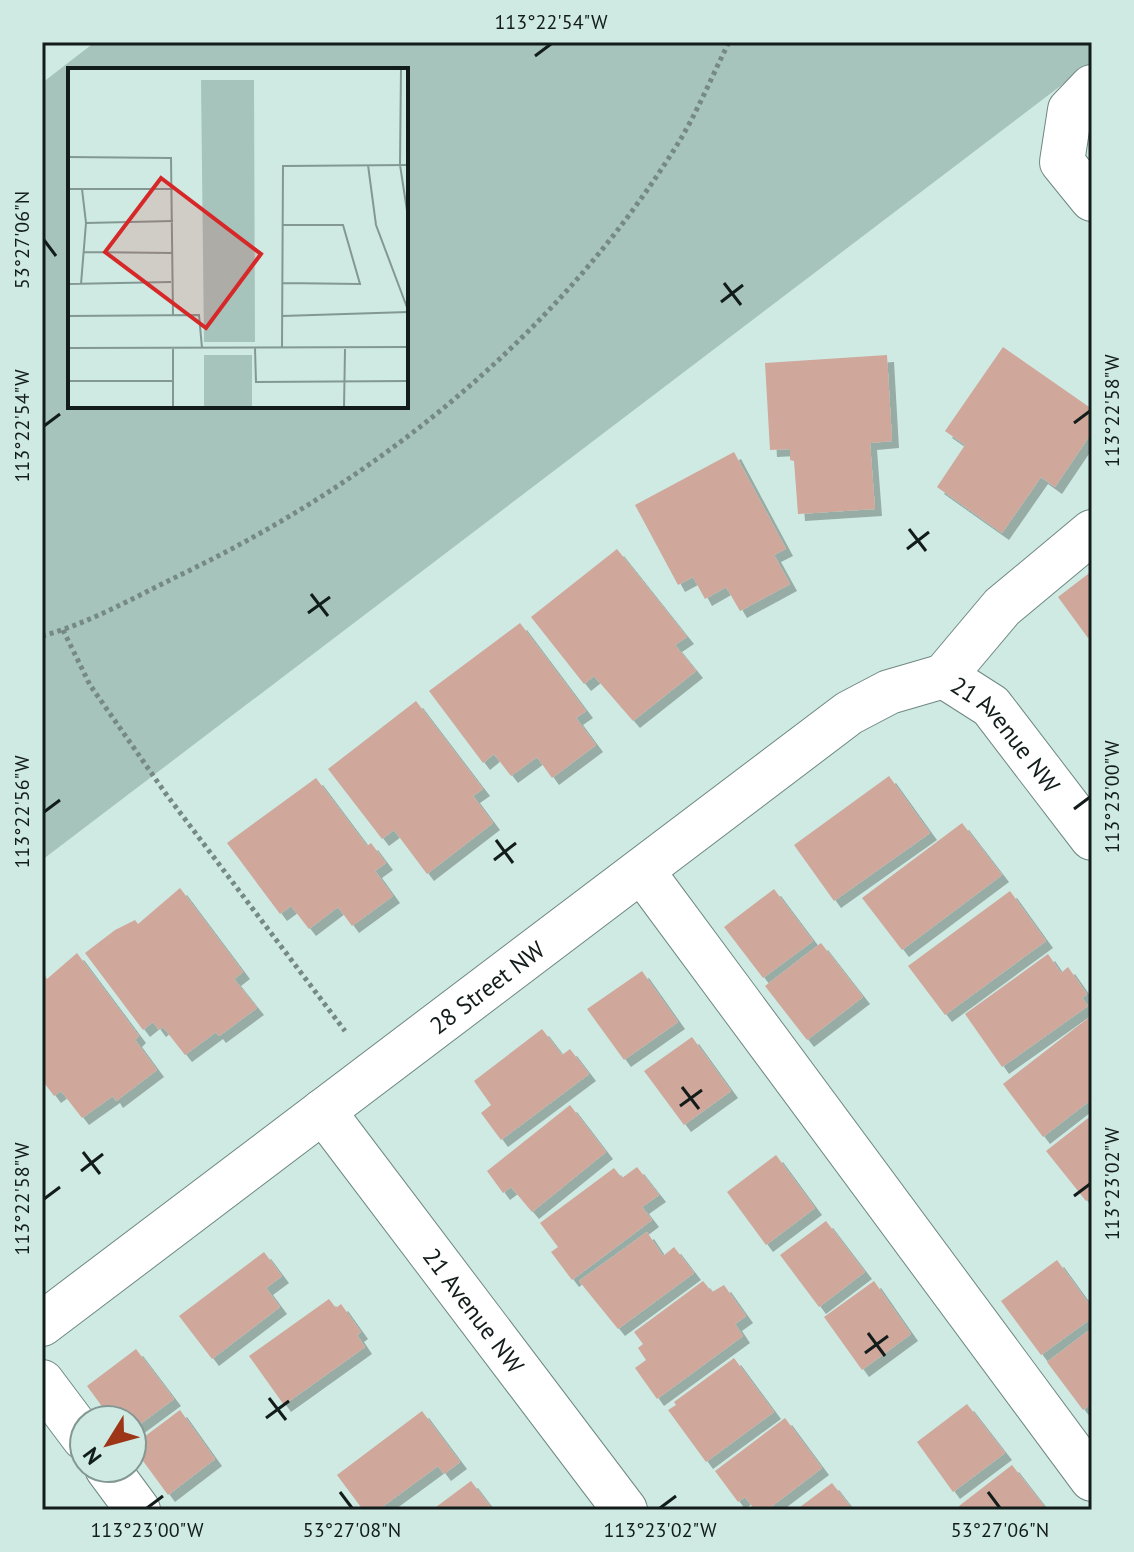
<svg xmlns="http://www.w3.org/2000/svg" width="1134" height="1552" font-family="'PT Sans',sans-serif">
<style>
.green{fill:#a6c4bc;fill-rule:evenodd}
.building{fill:#d0a79b;filter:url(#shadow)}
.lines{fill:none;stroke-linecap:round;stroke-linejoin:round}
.minor-casing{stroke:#6f8882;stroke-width:46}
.path{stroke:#768984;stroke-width:5;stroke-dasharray:4 4;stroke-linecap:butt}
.minor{stroke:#fff;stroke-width:44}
.ticks{fill:none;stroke:#121c1a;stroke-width:3}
.labels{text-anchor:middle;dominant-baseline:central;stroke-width:6;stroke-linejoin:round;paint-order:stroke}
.street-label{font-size:24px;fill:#121c1a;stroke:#cfeae3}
.inset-road{fill:none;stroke:#839893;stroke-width:2}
.view{fill:#d62828;fill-opacity:0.15;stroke:#d62828;stroke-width:4}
.inset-edge{fill:none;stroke:#121c1a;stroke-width:4}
.neatline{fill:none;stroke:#121c1a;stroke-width:3}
.ticks-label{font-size:20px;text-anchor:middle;fill:#121c1a}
</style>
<defs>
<filter id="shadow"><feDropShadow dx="7" dy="7" stdDeviation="0" flood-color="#0004"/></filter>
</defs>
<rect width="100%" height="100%" fill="#cfeae3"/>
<!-- green -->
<path class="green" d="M 95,42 L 1092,42 L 1092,62 L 42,860 L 42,83 ZM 70,70 L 406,70 L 406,406 L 70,406 Z"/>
<!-- building -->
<path class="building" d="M 1003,347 L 1092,409 L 1092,432 L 1055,487 L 1041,477 L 1002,533 L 937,487 L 965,445 L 945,431 Z
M 887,355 L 892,441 L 870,443 L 875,509 L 798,514 L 794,461 L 790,460 L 790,449 L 770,450 L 765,363 Z
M 734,452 L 786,549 L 774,555 L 790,584 L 740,611 L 726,587 L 705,599 L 693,577 L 678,585 L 635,505 Z
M 617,549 L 687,637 L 675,645 L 696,671 L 633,721 L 594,676 L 584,684 L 531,617 Z
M 1092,571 L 1092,635 L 1088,638 L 1058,597 Z
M 520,623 L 586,711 L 576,718 L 596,745 L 552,778 L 537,757 L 511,776 L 494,754 L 483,763 L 429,691 Z
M 416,701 L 483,789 L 473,796 L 493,823 L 427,874 L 394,830 L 382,839 L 328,769 Z
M 889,776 L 930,833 L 834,901 L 794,845 Z
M 316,778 L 367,846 L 371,843 L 386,863 L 375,871 L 393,896 L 352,926 L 338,907 L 309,929 L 291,906 L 280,914 L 227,843 Z
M 962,823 L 1002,875 L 902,950 L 862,898 Z
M 180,888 L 243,972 L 234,979 L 257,1008 L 219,1036 L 216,1032 L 185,1055 L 163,1027 L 159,1030 L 153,1022 L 143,1030 L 85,953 L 115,930 L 135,920 L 138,924 Z
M 774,889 L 813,941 L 763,978 L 724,927 Z
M 1010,891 L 1046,941 L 945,1015 L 908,966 Z
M 821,943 L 863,997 L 807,1040 L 765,986 Z
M 77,953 L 139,1036 L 135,1040 L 157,1070 L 116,1101 L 113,1096 L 82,1118 L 61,1091 L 54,1096 L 42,1080 L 42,972 L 47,979 Z
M 1048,954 L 1061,973 L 1068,967 L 1087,994 L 1082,998 L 1088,1006 L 1002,1067 L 965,1014 Z
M 642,971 L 678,1022 L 624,1060 L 587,1009 Z
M 1092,1015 L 1092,1099 L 1043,1137 L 1003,1084 Z
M 542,1029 L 562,1055 L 570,1049 L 589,1074 L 501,1140 L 481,1113 L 491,1105 L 474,1081 Z
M 692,1037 L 731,1091 L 684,1125 L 644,1071 Z
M 570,1105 L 606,1152 L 532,1212 L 511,1187 L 503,1193 L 487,1171 Z
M 1092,1115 L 1092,1197 L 1086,1201 L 1046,1151 Z
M 776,1155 L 815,1208 L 766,1245 L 727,1192 Z
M 637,1167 L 659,1195 L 642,1207 L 652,1220 L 572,1280 L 551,1252 L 558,1247 L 540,1223 L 614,1168 L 622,1178 Z
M 826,1221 L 865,1272 L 819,1307 L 780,1255 Z
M 647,1232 L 663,1256 L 674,1247 L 694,1273 L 618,1329 L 579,1281 Z
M 264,1252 L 282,1276 L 266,1288 L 280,1307 L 212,1359 L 179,1316 Z
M 1057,1260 L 1092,1308 L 1092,1318 L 1041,1355 L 1001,1301 Z
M 703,1281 L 712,1292 L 724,1285 L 746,1316 L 735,1324 L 743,1336 L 657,1399 L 635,1368 L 646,1360 L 638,1348 L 643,1344 L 634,1332 Z
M 874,1281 L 911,1334 L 862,1370 L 824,1317 Z
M 329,1299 L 336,1308 L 341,1304 L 361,1332 L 357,1335 L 365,1347 L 284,1405 L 249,1356 Z
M 1092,1328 L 1092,1403 L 1083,1410 L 1047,1362 Z
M 136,1349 L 174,1399 L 132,1430 L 132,1420 L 112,1420 L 87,1386 Z
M 734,1358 L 774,1412 L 706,1462 L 668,1410 L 676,1405 L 674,1402 Z
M 967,1404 L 1005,1453 L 953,1492 L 917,1442 Z
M 180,1410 L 215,1459 L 168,1495 L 132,1446 Z
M 422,1411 L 460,1462 L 444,1474 L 438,1466 L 378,1510 L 363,1510 L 337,1475 Z
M 785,1418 L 822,1468 L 767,1510 L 755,1510 L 745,1497 L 738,1502 L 715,1471 Z
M 1012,1465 L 1047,1510 L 962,1510 L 959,1506 Z
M 471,1481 L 493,1510 L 432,1510 Z
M 832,1483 L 853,1510 L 796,1510 Z"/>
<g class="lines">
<!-- minor casing -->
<g class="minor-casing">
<g id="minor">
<path d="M 1092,87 L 1070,110 L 1062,162 L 1092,199"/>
<path id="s1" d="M 944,676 L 991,706 L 1092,838"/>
<path d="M 944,676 L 1002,607 L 1092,532"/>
<path d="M 642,871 L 1092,1479"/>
<path id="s2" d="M 323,1111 L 625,1510"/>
<path id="s3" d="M 42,1324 L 849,713 L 889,692 L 944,676"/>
<path d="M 42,1382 L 84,1438"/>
<path d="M 107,1468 L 138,1510"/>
</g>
</g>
<!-- path -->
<path class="path" d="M 63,630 L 90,685 L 166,794 L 345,1031
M 42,636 C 90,623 135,597 180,575 C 380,479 559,334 677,145 C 697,113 712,76 729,42"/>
<!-- minor -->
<use href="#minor" class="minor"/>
</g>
<!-- ticks -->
<path class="ticks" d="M 535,56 L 551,44M 44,240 L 56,256M 724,283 L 741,305M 721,302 L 743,285M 1074,423 L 1090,411M 44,426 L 60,414M 909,529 L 926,551M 907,549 L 929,532M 311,594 L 328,616M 308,613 L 330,597M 1074,809 L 1090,797M 44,812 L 60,800M 496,840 L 513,863M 494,860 L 516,843M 682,1087 L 699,1109M 680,1106 L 702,1090M 83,1152 L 100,1174M 81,1171 L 103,1154M 1074,1196 L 1090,1184M 44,1199 L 60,1187M 868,1333 L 885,1356M 865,1353 L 888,1336M 269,1398 L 286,1420M 266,1418 L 289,1401M 340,1492 L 352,1508M 988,1492 L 1000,1508M 147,1508 L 163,1496M 660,1508 L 676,1496"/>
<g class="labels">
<!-- street labels -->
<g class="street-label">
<text stroke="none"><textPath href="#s1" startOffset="86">21 Avenue NW</textPath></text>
<text stroke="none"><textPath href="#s3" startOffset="558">28 Street NW</textPath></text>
<text stroke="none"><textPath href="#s2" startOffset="250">21 Avenue NW</textPath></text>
</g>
</g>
<!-- overview -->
<g transform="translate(68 68)">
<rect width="340" height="340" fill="#cfeae3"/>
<path d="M 133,12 L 186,12 L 187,274 L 136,274 ZM 136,287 L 184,287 L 184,340 L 136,340 Z" fill="#a6c4bc"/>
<path class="inset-road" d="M 333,0 L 332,97 L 340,149M 0,89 L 103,90 L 105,247M 300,97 L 308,157 L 340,242M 0,121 L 105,121M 14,121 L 18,155M 18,155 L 105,153M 16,184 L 105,185M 214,215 L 292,216 L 275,157 L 215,157M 0,216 L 103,214M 13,216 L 18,155M 0,248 L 131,247 L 134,280M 214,248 L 340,244M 0,280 L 340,279M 187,280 L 188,314 L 340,313M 214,280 L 215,98 L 340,97M 0,313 L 105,313M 105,340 L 105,281M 276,340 L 277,281"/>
<path class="view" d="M 93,110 L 193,186 L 138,260 L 37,184 Z"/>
<rect width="340" height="340" class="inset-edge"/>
</g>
<!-- border -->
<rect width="1134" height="1552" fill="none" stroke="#cfeae3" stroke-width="88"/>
<!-- north arrow -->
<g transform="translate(108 1444) rotate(233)"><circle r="38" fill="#cfeae3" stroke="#839893" stroke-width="2"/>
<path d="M0-6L14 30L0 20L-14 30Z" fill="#9d3617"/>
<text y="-12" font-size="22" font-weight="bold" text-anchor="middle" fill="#121c1a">N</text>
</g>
<rect x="44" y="44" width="1046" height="1464" class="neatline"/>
<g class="ticks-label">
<text x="551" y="29">113°22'54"W</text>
<text transform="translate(22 240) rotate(-90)" y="7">53°27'06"N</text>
<text transform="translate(1112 411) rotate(-90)" y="7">113°22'58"W</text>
<text transform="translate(22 426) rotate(-90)" y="7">113°22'54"W</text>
<text transform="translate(1112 797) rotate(-90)" y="7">113°23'00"W</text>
<text transform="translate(22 812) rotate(-90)" y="7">113°22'56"W</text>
<text transform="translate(1112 1184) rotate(-90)" y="7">113°23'02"W</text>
<text transform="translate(22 1199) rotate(-90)" y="7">113°22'58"W</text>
<text x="147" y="1537">113°23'00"W</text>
<text x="352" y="1537">53°27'08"N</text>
<text x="660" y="1537">113°23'02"W</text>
<text x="1000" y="1537">53°27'06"N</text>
</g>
</svg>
